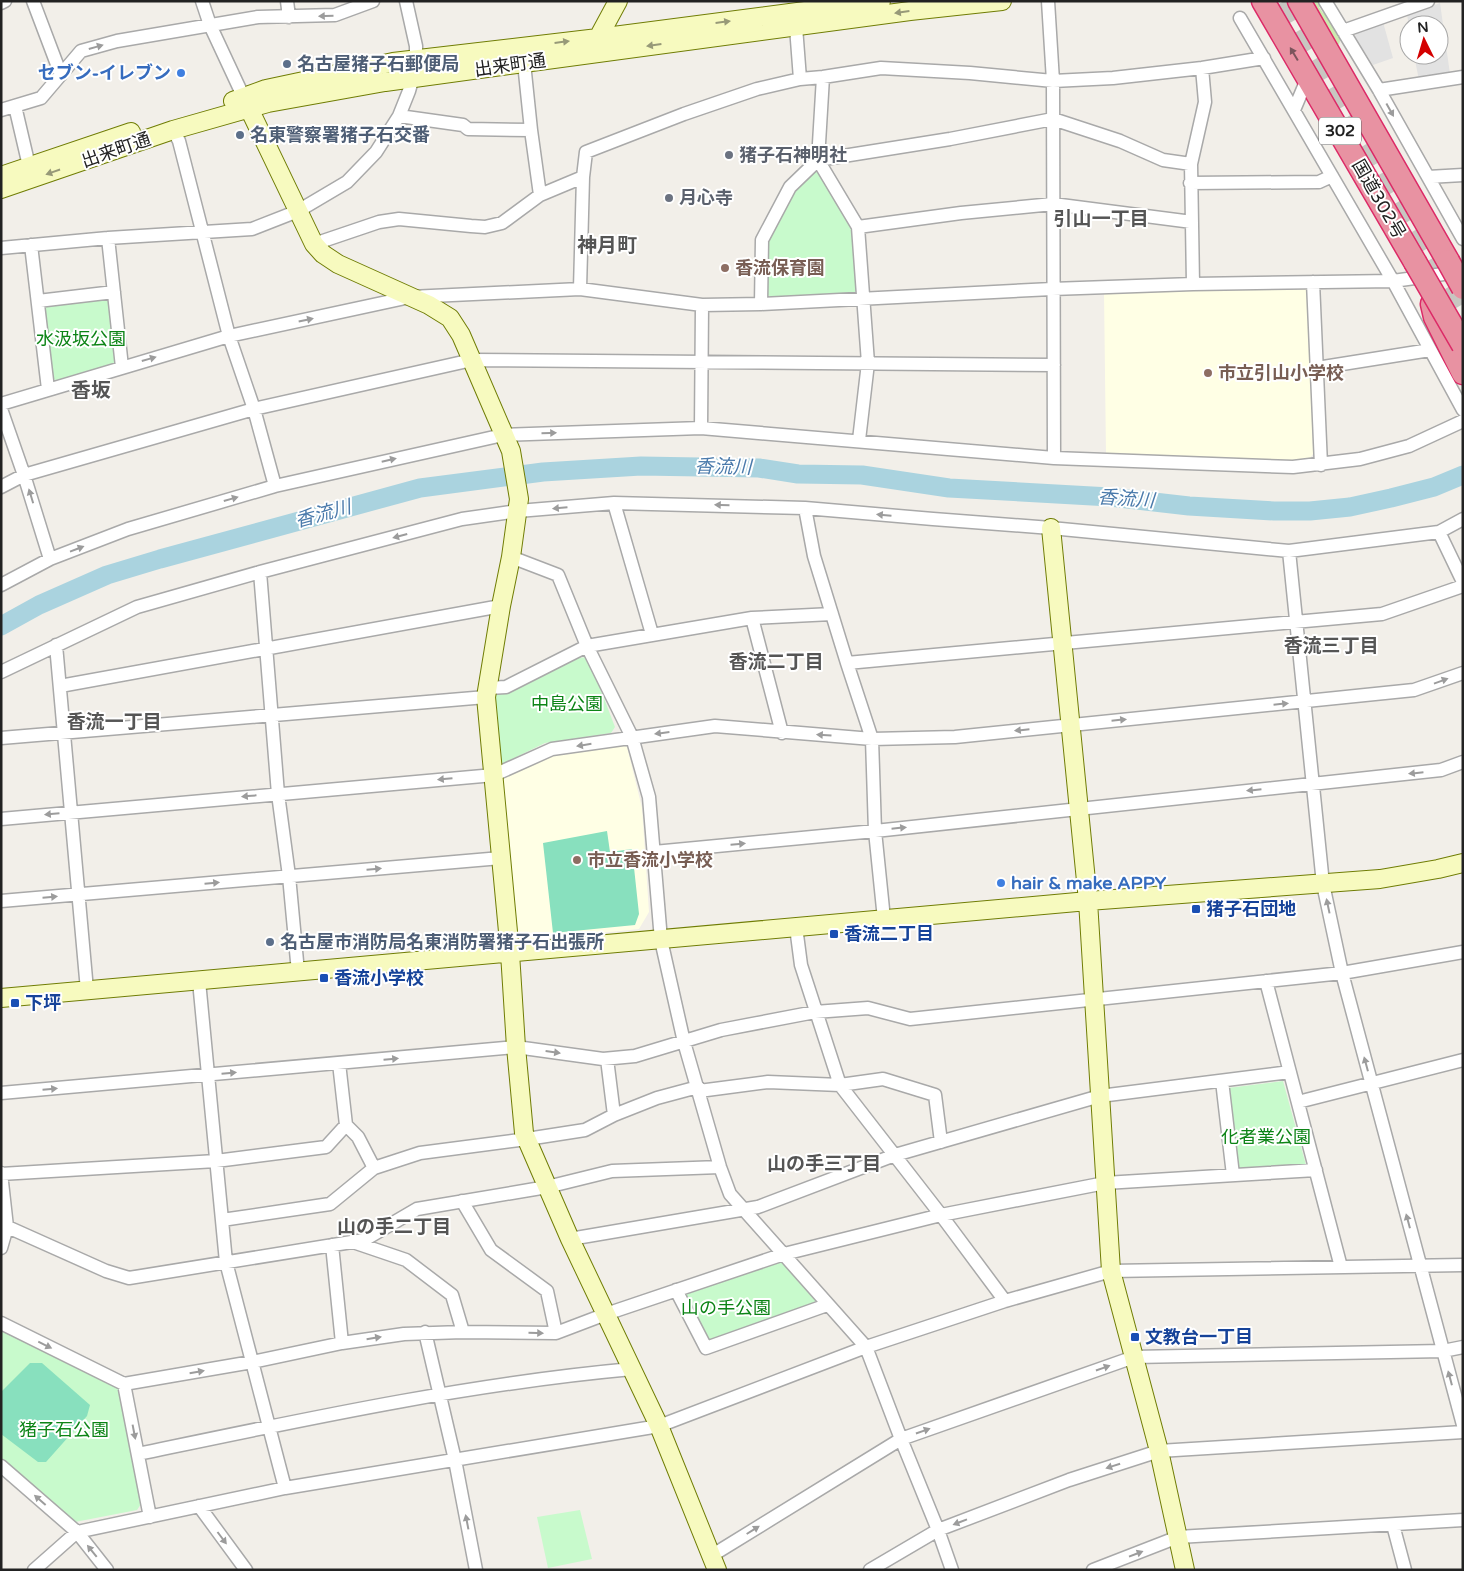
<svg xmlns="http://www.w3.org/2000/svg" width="1464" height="1571" font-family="'Varela Round','Noto Sans JP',sans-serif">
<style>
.education{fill:#ffffe5}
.grass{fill:#cdebb0}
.park{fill:#c8facc}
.pitch{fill:#88e0be}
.parking{fill:#e2e2e2}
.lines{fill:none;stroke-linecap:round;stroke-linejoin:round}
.river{stroke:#aad3df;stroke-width:19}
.highway-tunnel{stroke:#c8c6c1;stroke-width:22;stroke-dasharray:22 11;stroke-linecap:butt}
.street-casing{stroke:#a9a9a9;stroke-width:15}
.secondary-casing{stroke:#707d05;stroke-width:20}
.highway-casing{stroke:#dc2a67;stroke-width:25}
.street{stroke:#fff;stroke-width:12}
.secondary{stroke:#f7fabf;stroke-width:18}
.highway{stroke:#e892a2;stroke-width:22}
.highway-bridge-casing{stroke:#dc2a67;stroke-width:25;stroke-linecap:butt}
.highway-bridge{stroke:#e892a2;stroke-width:22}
.oneway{fill:#979978}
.oneway2{fill:#9c9c9c}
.oneway3{fill:#7b545c}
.service-dot{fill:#5c6f8a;stroke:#fff;stroke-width:2}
.shop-dot{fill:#3f7fe0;stroke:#fff;stroke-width:2}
.worship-dot{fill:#6b7280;stroke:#fff;stroke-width:2}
.education-dot{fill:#8d6e63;stroke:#fff;stroke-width:2}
.transit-dot{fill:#1a4fb4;stroke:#fff;stroke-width:2}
.labels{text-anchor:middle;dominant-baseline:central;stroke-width:4;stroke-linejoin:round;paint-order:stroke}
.shield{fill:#fff;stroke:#646464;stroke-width:1}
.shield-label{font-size:16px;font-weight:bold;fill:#222}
.service-label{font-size:18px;font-weight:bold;fill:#4e5e75;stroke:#fff;text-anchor:start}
.street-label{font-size:18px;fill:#222;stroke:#fff}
.shop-label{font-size:18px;font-weight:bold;fill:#366cbe;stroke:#fff;text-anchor:end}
.worship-label{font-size:18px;font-weight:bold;fill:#5b616d;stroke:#fff;text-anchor:start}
.education-label{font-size:18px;font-weight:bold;fill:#785e54;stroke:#fff;text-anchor:start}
.park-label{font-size:18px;fill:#0c8416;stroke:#fff}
.transit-label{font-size:18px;font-weight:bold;fill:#164399;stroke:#fff;text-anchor:start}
.neighbourhood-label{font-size:19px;font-weight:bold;fill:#555;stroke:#fff}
.water-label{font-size:19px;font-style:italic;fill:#4a7aab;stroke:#fff}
.quarter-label{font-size:20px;font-weight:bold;fill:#555;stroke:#fff}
</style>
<rect width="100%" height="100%" fill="#f2efe9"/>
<!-- education -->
<path class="education" d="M 1308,287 L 1313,454 L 1308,461 L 1287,463 L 1106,456 L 1104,292 Z
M 619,743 L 627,747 L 642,808 L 649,912 L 639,929 L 522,941 L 515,935 L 502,776 L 556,752 Z"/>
<!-- grass -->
<path class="grass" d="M 1302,1 L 1320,1 L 1322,4 L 1319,7 L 1323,13 L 1326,12 L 1341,38 L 1339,44 L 1337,45 Z"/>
<!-- park -->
<path class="park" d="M 815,172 L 820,172 L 854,229 L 858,288 L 854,293 L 773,298 L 766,294 L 768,240 L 793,192 Z
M 109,298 L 117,358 L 113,364 L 57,381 L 51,377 L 45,305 Z
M 588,657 L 615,727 L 611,733 L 545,743 L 502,764 L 498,758 L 490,694 L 508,692 L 578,658 Z
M 1283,1081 L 1306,1165 L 1239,1170 L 1228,1088 Z
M 773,1261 L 783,1263 L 815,1297 L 815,1304 L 708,1342 L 684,1295 L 686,1291 Z
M 1,1327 L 120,1388 L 141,1504 L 137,1510 L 75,1522 L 1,1458 Z
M 580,1510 L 592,1559 L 548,1568 L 537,1517 Z"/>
<!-- pitch -->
<path class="pitch" d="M 607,831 L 610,852 L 632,849 L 639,914 L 635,925 L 553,933 L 543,843 Z
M 30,1363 L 42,1363 L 90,1405 L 87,1416 L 46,1462 L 38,1462 L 1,1434 L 1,1392 Z"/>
<!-- parking -->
<path class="parking" d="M 1440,3 L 1450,74 L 1419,80 L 1414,55 L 1439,55 L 1439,25 L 1409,25 L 1407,15 Z
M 1383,22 L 1393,58 L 1373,65 L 1355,37 L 1356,32 Z"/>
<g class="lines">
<!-- river -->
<path class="river" d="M 1,626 L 39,605 L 107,575 L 160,559 L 420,488 L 543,472 L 641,466 L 759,468 L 798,474 L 862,475 L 949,488 L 1110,497 L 1189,506 L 1274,511 L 1310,511 L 1350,507 L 1391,498 L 1434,487 L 1463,475"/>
<!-- highway-tunnel -->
<path class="highway-tunnel" d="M 1284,1 L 1463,309"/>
<!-- street casing -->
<g class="street-casing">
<path id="street" d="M 33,1 L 61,75
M 202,1 L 210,25 L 244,98 L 251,97
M 287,1 L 289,17
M 1048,1 L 1053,81 L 1054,458
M 1325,1 L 1379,90 L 1463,239
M 1,3 L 5,1
M 1240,18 L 1393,281 L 1463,410
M 796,27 L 800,79
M 1343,31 L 1428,1
M 524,63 L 531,130 L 540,195
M 823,77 L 818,160 L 858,227 L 868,363 L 859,440
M 1379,90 L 1463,77
M 15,106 L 29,166
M 1,110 L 41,98 L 81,51 L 117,41 L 258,17 L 335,15 L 373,1
M 1294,110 L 1308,77
M 399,116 L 463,125 L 468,129 L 531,130
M 173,130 L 179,141 L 229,336 L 254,409 L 275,486
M 1428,177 L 1463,175
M 1190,183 L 1319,182 L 1332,176
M 858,227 L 961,213 L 1053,204 L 1192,222
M 108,238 L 122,367
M 314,244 L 379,222 L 399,219 L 471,226 L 485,227 L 502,223 L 540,195 L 583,177
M 31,245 L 48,389
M 1,248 L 108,238 L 252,229 L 298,211 L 347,182 L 376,152 L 399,116 L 409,91 L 416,66 L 416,46 L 406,1
M 1313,282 L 1321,465
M 1193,284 L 1191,164 L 1205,102 L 1202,68
M 580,289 L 583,177 L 586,152 L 684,114 L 757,89 L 800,79 L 823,77 L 881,68 L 970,73 L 1053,81 L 1113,78 L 1202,68 L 1264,58
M 38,301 L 114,292
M 761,304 L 762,240 L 790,187 L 818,160 L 950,139 L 1053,119 L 1120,141 L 1163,160 L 1191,164
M 1317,368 L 1430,350
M 1,404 L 229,336 L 410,297 L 580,289 L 702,305 L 761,304 L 1052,289 L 1193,284 L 1393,281 L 1458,272
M 1,409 L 24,475 L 50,559
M 701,428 L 702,305
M 1,487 L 24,475 L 254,409 L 472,360 L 1054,365
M 614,503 L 652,634
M 805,508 L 814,556 L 847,663 L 872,739 L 875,831 L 884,919
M 1439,532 L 1463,582
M 1289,551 L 1323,884 L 1342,973 L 1463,1425
M 511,557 L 558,575 L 587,646 L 632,737 L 649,797 L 661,940 L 684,1042 L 720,1167 L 730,1194 L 866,1347 L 901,1439 L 938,1530 L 952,1570
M 260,572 L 278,794 L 289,876 L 298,972
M 1,585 L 50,559 L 128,529 L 275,486 L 503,435 L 701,428 L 1054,458 L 1293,467 L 1360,459 L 1409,446 L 1463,421
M 752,618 L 782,733
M 56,645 L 87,990
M 847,663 L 1382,614 L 1463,586
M 1,672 L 137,607 L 260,572 L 462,519 L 518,511 L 614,503 L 805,508 L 933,519 L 1051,528 L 1289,551 L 1439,532 L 1463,519
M 60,686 L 501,606
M 488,688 L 506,687 L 587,646 L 752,618 L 832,614
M 1,738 L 486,697
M 1,819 L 494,775 L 552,749 L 715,726 L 872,739 L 955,737 L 1414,690 L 1463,673
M 654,852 L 875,831 L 1441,770 L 1463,762
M 1,901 L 501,858
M 796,927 L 801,965 L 840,1085 L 941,1215 L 1005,1301
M 199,981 L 226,1262 L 285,1488
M 1266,981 L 1341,1267
M 607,1059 L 614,1115
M 339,1063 L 346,1125 L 358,1137 L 374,1168
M 1222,1081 L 1233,1175
M 699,1091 L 768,1082 L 840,1085 L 883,1079 L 935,1095 L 941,1142
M 1,1093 L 516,1047 L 603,1059 L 635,1056 L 721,1030 L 815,1012 L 868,1008 L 910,1019 L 1342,973 L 1463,952
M 1298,1102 L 1463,1060
M 1,1173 L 7,1227 L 1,1248
M 1,1174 L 216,1161 L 326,1147 L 346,1125
M 462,1201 L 491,1250 L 547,1291 L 556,1333
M 222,1220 L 330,1204 L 374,1168 L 420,1153 L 527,1139 L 585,1130 L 614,1115 L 657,1098 L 698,1087
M 1,1224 L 106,1271 L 129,1278 L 364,1240 L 417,1209 L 547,1187 L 612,1171 L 720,1167
M 570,1239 L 758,1207 L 895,1155 L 1100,1096 L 1290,1072
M 353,1242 L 406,1260 L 452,1295 L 463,1332
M 332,1245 L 342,1343
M 676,1290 L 706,1348 L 827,1305
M 1,1323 L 124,1384 L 252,1362 L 342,1343 L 404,1334 L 463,1332 L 556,1333 L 606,1314 L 784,1254 L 941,1215 L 1105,1183 L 1316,1170
M 425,1332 L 455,1460 L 476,1570
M 124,1384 L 150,1517
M 138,1454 C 301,1420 466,1384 632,1369
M 1,1466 L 77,1532 L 107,1570
M 199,1506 L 246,1570
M 1393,1525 L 1405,1570
M 711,1556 L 901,1439 L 1134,1357 L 1443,1351 L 1463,1347
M 34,1570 L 77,1532 L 285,1488 L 659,1426 L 866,1347 L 1005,1301 L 1111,1271 L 1463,1265
M 870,1570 L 938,1530 L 1069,1480 L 1159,1451 L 1463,1432
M 1093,1570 L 1178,1537 L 1463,1520"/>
</g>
<!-- secondary casing -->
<g class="secondary-casing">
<path id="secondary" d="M 598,38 L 618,1
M 244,98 L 314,244 L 323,254 L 338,264 L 429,305 L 450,318 L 461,335 L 511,451 L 519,499 L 511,557 L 501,606 L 486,697 L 510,953 L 516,1047 L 524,1133 L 570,1239 L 659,1426 L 717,1570
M 233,101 L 266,89 L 393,62 L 598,38 L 881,1
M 1,176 L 131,132
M 1,189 L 173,130 L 268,103 L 385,82 L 524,63 L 910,11 L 1002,1
M 1051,528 L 1088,901 L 1111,1271 L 1159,1451 L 1185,1570
M 1,998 L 1088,901 L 1380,879 L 1438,869 L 1463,863"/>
</g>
<!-- highway casing -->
<g class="highway-casing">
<path id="highway" d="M 1263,1 L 1415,262
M 1299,1 L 1448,261
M 1432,304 L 1435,317 L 1463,373"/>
</g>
<!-- street -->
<use href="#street" class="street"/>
<!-- secondary -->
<use href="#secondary" class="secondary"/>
<!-- highway -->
<use href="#highway" class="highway"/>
<!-- highway-bridge casing -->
<g class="highway-bridge-casing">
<path id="highway-bridge" d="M 1448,261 L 1463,288
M 1415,262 L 1463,345"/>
</g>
<!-- highway-bridge -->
<use href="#highway-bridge" class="highway-bridge"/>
</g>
<!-- one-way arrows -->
<defs><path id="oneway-solid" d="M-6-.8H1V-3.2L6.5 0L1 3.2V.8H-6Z" transform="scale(1.25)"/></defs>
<g class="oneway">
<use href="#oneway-solid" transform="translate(902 12) rotate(172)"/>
<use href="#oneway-solid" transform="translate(723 22) rotate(-7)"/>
<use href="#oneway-solid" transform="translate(562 42) rotate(-7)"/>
<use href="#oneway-solid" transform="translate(654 45) rotate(172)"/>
<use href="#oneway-solid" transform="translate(53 172) rotate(161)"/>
</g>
<g class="oneway2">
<use href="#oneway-solid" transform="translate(326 16) rotate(178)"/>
<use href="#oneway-solid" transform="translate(96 47) rotate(-16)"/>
<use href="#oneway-solid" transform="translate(1390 110) rotate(61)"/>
<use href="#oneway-solid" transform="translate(306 320) rotate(-12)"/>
<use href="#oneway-solid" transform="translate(149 359) rotate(-16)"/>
<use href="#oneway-solid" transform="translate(549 433) rotate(-2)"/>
<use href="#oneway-solid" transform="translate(389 460) rotate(-13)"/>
<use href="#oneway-solid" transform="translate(31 496) rotate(-107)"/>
<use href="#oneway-solid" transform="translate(231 499) rotate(-16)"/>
<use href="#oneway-solid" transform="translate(722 505) rotate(-178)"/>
<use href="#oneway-solid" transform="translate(560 508) rotate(175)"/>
<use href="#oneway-solid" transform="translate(884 515) rotate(-175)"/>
<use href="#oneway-solid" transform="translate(400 536) rotate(165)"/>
<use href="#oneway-solid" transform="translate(77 549) rotate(-21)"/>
<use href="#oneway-solid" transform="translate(1441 681) rotate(-20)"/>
<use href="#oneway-solid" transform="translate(1281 704) rotate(-6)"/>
<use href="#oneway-solid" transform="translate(1119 720) rotate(-6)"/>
<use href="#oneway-solid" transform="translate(1022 730) rotate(174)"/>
<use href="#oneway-solid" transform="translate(662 733) rotate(173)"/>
<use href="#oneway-solid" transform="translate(824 735) rotate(-176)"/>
<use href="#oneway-solid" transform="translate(584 745) rotate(171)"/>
<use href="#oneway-solid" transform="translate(1416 773) rotate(174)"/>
<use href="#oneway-solid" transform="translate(445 779) rotate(175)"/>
<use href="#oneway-solid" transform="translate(1254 790) rotate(174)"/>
<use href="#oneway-solid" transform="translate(249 796) rotate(175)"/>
<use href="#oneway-solid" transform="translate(52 814) rotate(175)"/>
<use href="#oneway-solid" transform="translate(899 828) rotate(-6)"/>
<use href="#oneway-solid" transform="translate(738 844) rotate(-5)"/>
<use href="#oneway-solid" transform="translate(374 869) rotate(-5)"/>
<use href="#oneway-solid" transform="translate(212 883) rotate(-5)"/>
<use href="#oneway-solid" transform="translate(50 897) rotate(-5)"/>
<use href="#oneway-solid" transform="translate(1328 906) rotate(-102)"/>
<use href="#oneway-solid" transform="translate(553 1052) rotate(8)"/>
<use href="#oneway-solid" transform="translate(391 1059) rotate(-5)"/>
<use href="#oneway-solid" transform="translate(1366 1064) rotate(-105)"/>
<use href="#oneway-solid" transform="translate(229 1073) rotate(-5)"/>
<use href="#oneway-solid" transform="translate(50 1089) rotate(-5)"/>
<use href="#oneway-solid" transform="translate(1408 1221) rotate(-105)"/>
<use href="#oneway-solid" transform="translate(536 1333) rotate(1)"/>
<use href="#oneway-solid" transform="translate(374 1338) rotate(-9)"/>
<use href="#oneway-solid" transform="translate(45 1345) rotate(26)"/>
<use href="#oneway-solid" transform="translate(1103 1368) rotate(-19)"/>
<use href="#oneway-solid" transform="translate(197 1372) rotate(-10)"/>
<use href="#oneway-solid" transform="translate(1450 1378) rotate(-105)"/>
<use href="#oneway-solid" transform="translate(923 1431) rotate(-19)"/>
<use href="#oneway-solid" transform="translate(134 1432) rotate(79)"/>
<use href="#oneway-solid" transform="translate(1113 1466) rotate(162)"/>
<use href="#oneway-solid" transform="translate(40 1500) rotate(-139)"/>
<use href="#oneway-solid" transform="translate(467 1522) rotate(-101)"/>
<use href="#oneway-solid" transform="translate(960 1522) rotate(159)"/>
<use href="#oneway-solid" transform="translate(753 1530) rotate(-32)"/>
<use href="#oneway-solid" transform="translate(222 1538) rotate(53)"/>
<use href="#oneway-solid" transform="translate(92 1551) rotate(-129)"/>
<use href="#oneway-solid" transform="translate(1136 1554) rotate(-21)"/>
</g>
<use class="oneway3" href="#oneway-solid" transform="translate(1294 54) rotate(-121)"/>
<!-- markers -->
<g class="service-dot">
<circle cx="287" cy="64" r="5"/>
<circle cx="240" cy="135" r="5"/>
<circle cx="270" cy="942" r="5"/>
</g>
<g class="shop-dot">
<circle cx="181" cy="73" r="5"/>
<circle cx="1001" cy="883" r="5"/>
</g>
<g class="worship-dot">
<circle cx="729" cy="155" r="5"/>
<circle cx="669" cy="198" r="5"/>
</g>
<g class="education-dot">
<circle cx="725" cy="268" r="5"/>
<circle cx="1208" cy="373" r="5"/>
<circle cx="577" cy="860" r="5"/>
</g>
<g class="transit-dot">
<rect x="1191" y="904" width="10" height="10" rx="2.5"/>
<rect x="829" y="929" width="10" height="10" rx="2.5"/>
<rect x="319" y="973" width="10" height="10" rx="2.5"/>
<rect x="10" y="998" width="10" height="10" rx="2.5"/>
<rect x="1130" y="1332" width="10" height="10" rx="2.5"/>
</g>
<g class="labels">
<!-- shield labels -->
<rect class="shield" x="1319" y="117.5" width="42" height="27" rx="4"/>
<g class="shield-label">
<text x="1340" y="131">302</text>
</g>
<!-- service labels -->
<g class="service-label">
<text x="297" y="64">名古屋猪子石郵便局</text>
<text x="250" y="135">名東警察署猪子石交番</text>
<text x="280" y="942">名古屋市消防局名東消防署猪子石出張所</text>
</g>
<!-- street labels -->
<g class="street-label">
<text transform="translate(510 65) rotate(-8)">出来町通</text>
<text transform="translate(116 150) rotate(-19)">出来町通</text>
<text transform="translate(1379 199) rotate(60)">国道302号</text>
</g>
<!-- shop labels -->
<g class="shop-label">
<text x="171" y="73">セブン-イレブン</text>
<text x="1011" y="883" text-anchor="start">hair &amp; make APPY</text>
</g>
<!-- worship labels -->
<g class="worship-label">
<text x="739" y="155">猪子石神明社</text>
<text x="679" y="198">月心寺</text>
</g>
<!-- education labels -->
<g class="education-label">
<text x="735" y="268">香流保育園</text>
<text x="1218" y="373">市立引山小学校</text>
<text x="587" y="860">市立香流小学校</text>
</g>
<!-- park labels -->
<g class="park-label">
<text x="81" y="339">水汲坂公園</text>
<text x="567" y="704">中島公園</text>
<text x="1266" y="1137">化者業公園</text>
<text x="726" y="1308">山の手公園</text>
<text x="64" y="1430">猪子石公園</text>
</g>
<!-- transit labels -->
<g class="transit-label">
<text x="1206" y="909">猪子石団地</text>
<text x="844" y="934">香流二丁目</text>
<text x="334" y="978">香流小学校</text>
<text x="25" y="1003">下坪</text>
<text x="1145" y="1337">文教台一丁目</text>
</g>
<!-- neighbourhood labels -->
<g class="neighbourhood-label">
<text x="1101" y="219">引山一丁目</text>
<text x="1331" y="646">香流三丁目</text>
<text x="776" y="662">香流二丁目</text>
<text x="114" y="722">香流一丁目</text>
<text x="824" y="1164">山の手三丁目</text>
<text x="394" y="1227">山の手二丁目</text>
</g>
<!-- water labels -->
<g class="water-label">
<text transform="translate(723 467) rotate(1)">香流川</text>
<text transform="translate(1126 499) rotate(4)">香流川</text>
<text transform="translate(323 514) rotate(-15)">香流川</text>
</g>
<!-- quarter labels -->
<g class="quarter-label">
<text x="607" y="246">神月町</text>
<text x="91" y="391">香坂</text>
</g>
</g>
<!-- border -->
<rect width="1464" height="1571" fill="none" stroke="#222222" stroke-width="5"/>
<!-- north arrow -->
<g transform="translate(1424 40) rotate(355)"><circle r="24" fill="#ffffff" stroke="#a7a7a7"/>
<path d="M0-4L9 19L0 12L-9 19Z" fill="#d40000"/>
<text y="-8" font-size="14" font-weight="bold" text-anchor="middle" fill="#222222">N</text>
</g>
</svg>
